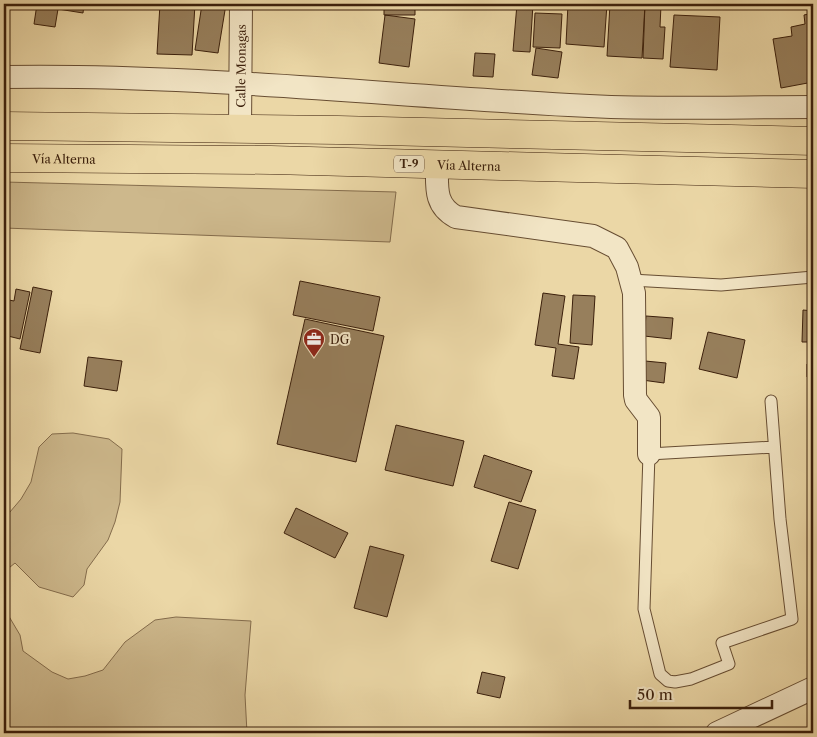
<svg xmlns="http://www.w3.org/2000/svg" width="817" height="737" font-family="'Libre Caslon Text',serif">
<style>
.green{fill:#cdb88c;stroke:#846c4c}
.building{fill:#977f5c;stroke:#3b1f0b}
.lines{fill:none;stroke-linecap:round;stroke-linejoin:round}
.lane-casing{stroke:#674d32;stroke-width:13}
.street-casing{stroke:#674d32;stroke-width:24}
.highway-casing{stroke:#3b1f0b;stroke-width:29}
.lane{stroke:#f2e5c5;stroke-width:11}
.street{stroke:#f2e5c5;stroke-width:22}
.highway{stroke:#ebd7a6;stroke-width:28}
.labels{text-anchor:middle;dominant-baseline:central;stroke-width:4;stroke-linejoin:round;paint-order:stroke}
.shield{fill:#f2e5c5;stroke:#725a43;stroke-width:1}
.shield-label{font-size:11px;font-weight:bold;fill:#3b1f0b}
.street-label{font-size:12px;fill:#3b1f0b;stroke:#f2e5c5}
.poi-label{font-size:12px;fill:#3b1f0b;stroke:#f2e5c5;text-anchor:start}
</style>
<rect width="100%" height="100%" fill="#ebd7a6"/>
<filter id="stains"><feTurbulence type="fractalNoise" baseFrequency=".004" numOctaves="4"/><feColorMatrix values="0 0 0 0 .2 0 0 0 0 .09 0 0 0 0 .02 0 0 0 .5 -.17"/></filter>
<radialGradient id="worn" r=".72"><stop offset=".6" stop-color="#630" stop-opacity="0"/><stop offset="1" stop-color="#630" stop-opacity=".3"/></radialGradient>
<!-- green -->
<path class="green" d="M 4,182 L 396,192 L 390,242 L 4,228 Z
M 73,433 L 109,439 L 122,449 L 120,502 L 115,522 L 108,540 L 87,569 L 84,585 L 73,597 L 39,587 L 15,563 L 4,572 L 4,519 L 21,499 L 31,482 L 39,447 L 52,434 Z
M 4,608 L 20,635 L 23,651 L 52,672 L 68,679 L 85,676 L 103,670 L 125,642 L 155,620 L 176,617 L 251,621 L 245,695 L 247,733 L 4,733 Z"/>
<!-- building -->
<path class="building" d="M 37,4 L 84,4 L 83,13 L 58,9 L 55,27 L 34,24 Z
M 160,4 L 195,4 L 192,55 L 157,54 Z
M 202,4 L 226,4 L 218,53 L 195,50 Z
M 384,4 L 415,4 L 415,15 L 384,15 Z
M 517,4 L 533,4 L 530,52 L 513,51 Z
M 568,4 L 607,4 L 604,47 L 566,44 Z
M 610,4 L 645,4 L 642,58 L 607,56 Z
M 645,4 L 661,5 L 660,27 L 665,27 L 663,59 L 643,58 Z
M 535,13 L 562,14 L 560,48 L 533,47 Z
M 813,13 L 813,82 L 781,88 L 773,39 L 792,36 L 791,27 L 805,24 L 804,15 Z
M 385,15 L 415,19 L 409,67 L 379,63 Z
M 674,15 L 720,17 L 717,70 L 670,67 Z
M 536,48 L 562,52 L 558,78 L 532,75 Z
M 475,53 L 495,54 L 493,77 L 473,76 Z
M 300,281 L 380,297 L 373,331 L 293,315 Z
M 33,287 L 52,291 L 40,353 L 20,349 Z
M 16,289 L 30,292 L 20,339 L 4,335 L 4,299 L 14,301 Z
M 543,293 L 565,296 L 558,344 L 579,347 L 574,379 L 552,376 L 556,348 L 535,345 Z
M 573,295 L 595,296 L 592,345 L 570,343 Z
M 803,310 L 813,311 L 813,342 L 802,342 Z
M 646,316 L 673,318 L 671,339 L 644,336 Z
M 305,319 L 384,336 L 356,462 L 277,444 Z
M 708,332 L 745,340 L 737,378 L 699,369 Z
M 88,357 L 122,361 L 117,391 L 84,386 Z
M 645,361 L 666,363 L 664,383 L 642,380 Z
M 807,364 L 813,364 L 813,376 L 807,377 Z
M 396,425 L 464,441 L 453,486 L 385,470 Z
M 808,427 L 813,427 L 813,462 L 812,462 Z
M 484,455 L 532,471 L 521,502 L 474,487 Z
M 509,502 L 536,510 L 518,569 L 491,561 Z
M 296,508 L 348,533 L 335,558 L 284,533 Z
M 370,546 L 404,555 L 387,617 L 354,608 Z
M 482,672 L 505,677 L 500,698 L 477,693 Z
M 539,730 L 580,731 L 580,733 L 539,733 Z"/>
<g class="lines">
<!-- lane casing -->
<g class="lane-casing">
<path id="lane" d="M 631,280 L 721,285 L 813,277
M 771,401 L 780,519 L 792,619 L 722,643 L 729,664 L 691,679 L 675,682 L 668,681 L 660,674 L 644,609 L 649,454 L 774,447"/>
</g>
<!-- street casing -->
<g class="street-casing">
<g id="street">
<path d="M 4,77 C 192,74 381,95 569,105 C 650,110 732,107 813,107"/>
<path id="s1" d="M 240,128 L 241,4"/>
<path d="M 437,164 C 437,187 434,205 456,217 L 593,236 L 617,248 L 627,267 L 634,293 L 635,395 L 636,400 L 649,417 L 649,454"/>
<path d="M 717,733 L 813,688"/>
</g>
</g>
<!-- highway casing -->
<g class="highway-casing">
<g id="highway">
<path d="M 4,126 L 338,130 L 813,141"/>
<path id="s2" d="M 4,158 L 271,160 L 813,174"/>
</g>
</g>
<!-- lane -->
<use href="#lane" class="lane"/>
<!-- street -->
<use href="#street" class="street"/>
<!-- highway -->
<use href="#highway" class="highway"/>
</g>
<!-- icons -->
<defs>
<g id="office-pin" transform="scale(1.125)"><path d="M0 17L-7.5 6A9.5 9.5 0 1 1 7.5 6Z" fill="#8f2418" stroke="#f2e5c5"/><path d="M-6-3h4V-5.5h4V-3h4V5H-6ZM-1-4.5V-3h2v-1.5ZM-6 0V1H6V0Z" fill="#fff"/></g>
</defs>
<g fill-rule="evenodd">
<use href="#office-pin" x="314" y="339"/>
</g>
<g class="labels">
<!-- shield labels -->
<rect class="shield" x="394" y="155.5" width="30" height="17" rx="4"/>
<g class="shield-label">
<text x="409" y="164">T-9</text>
</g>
<!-- street labels -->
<g class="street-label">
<text stroke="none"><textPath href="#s1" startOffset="62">Calle Monagas</textPath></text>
<text stroke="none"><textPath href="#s2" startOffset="60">Vía Alterna</textPath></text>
<text stroke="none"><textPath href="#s2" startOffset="465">Vía Alterna</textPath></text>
</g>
<!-- poi labels -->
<g class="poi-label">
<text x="330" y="339">DG</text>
</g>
</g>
<!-- margin -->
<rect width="817" height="737" fill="none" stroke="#ebd7a6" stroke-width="20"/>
<rect x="5" y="5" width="807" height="727" fill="none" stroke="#3b1f0b" stroke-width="2.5"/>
<rect x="10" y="10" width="797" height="717" fill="none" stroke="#3b1f0b"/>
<!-- scale -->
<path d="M630 700v8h142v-8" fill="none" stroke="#3b1f0b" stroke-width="2.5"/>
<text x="637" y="700" font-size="15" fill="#3b1f0b" stroke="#f2e5c5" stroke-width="4" paint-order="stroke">50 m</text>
<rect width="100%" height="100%" filter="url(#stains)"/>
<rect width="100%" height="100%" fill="url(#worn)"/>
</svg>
